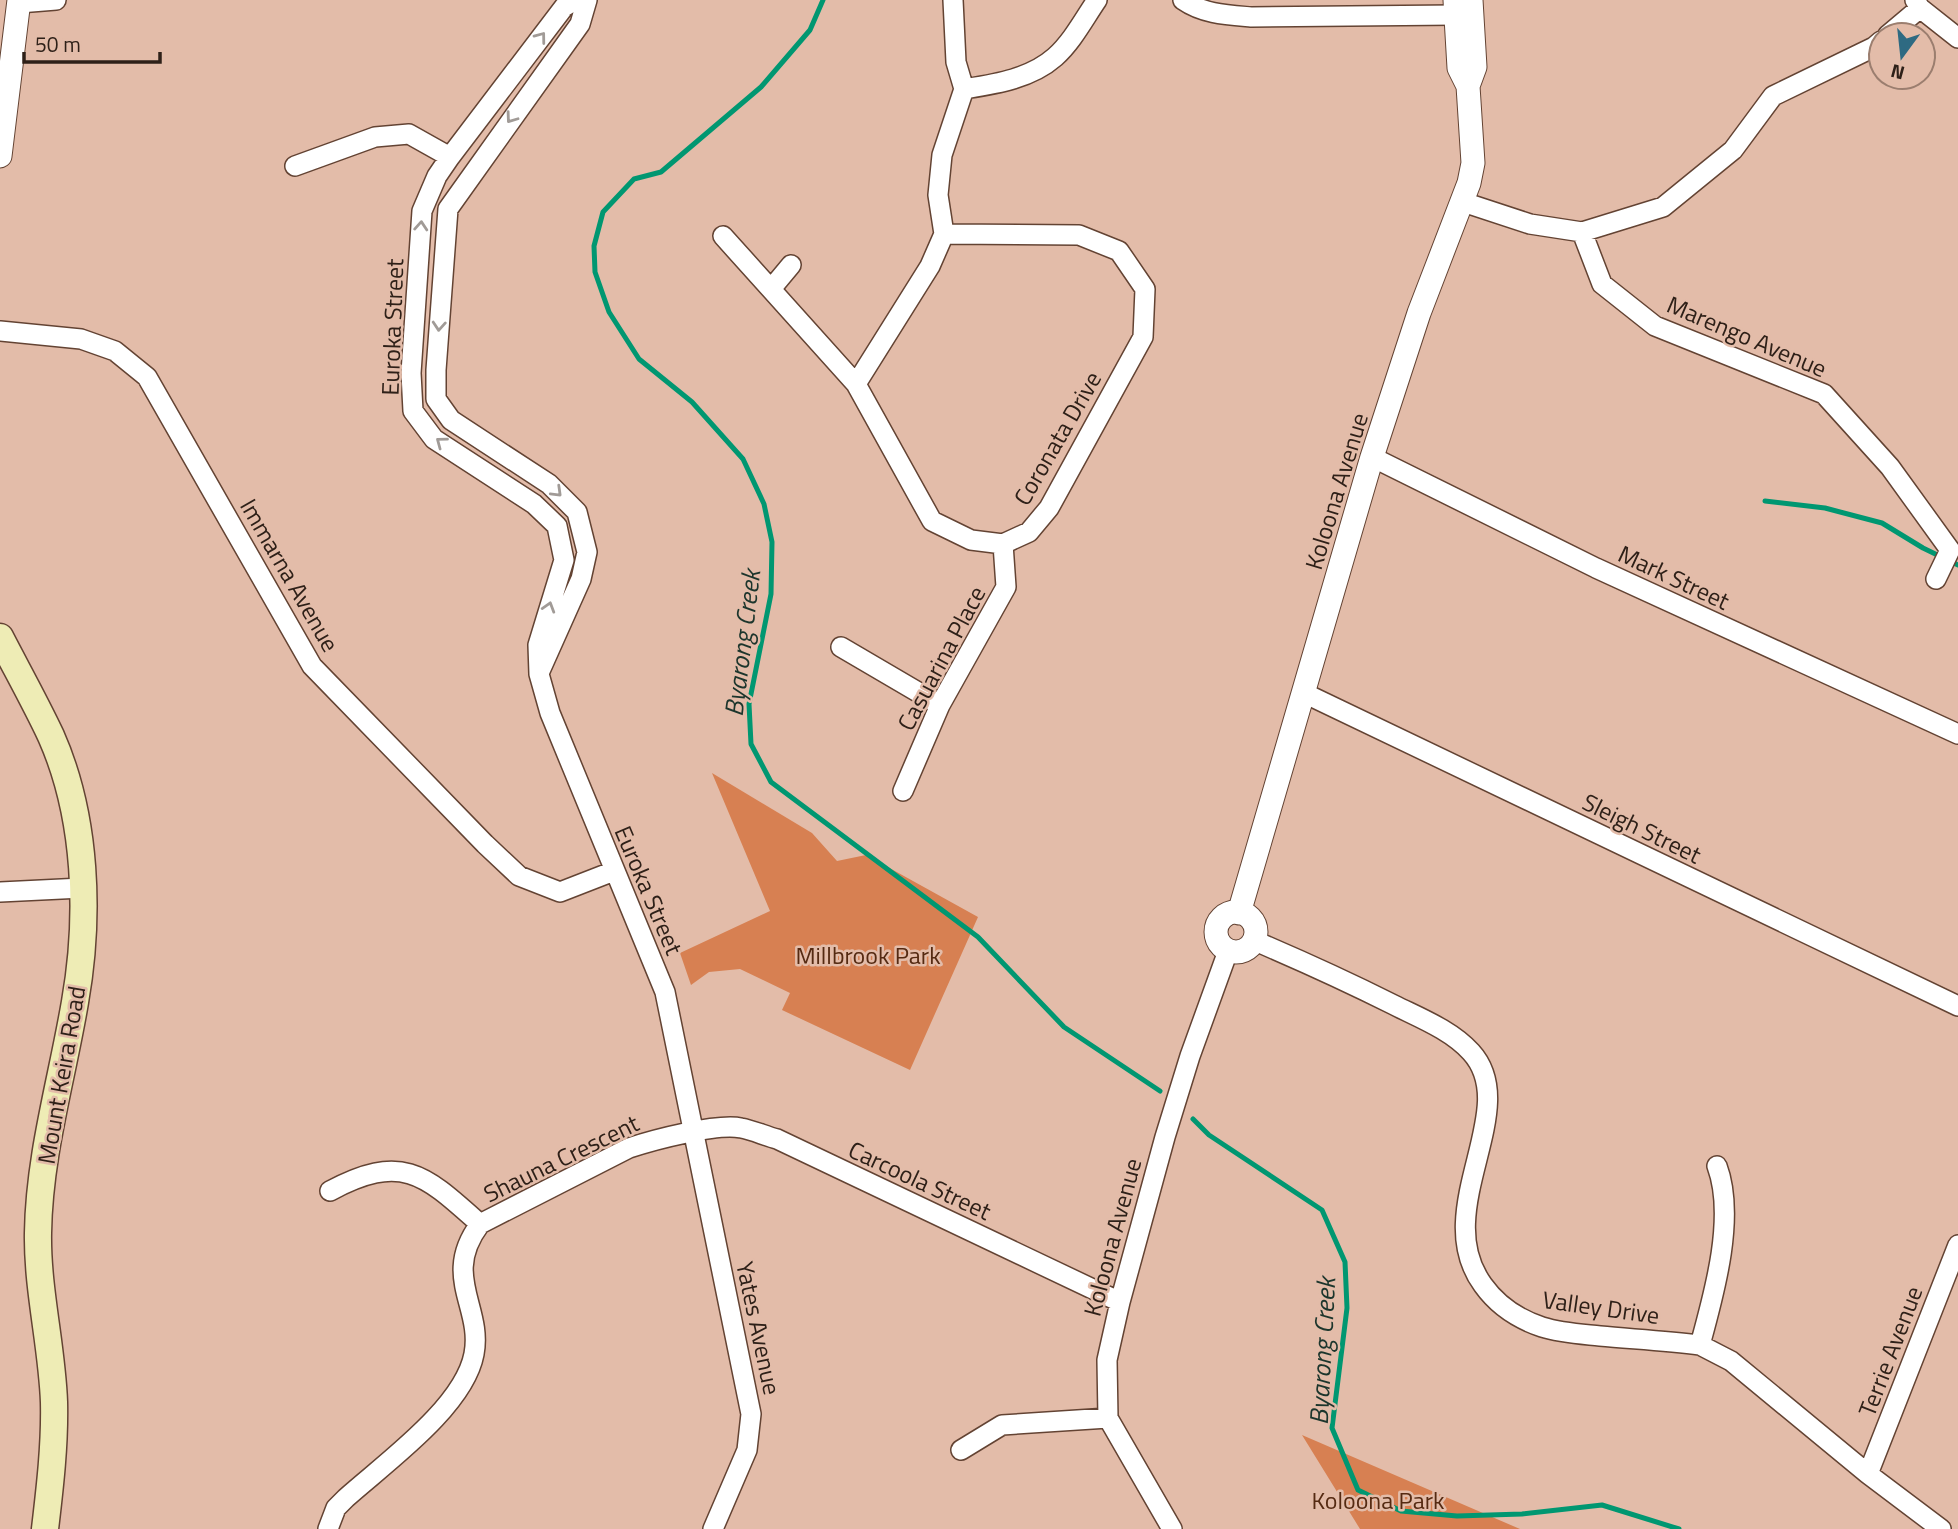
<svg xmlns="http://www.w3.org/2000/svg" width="1958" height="1529" font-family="'Titillium Web',sans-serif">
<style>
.green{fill:#d78052}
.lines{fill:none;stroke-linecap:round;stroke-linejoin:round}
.stream{stroke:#009771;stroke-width:5}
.minor-casing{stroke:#634333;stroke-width:22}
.tertiary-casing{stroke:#634333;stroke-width:25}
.secondary-casing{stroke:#634333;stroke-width:29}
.minor{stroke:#fff;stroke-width:19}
.tertiary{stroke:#fff;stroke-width:23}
.secondary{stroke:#eeecb5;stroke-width:26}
.oneway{stroke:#a19b97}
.labels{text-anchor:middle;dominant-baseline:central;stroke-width:5;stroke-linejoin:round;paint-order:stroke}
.street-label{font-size:24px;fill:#2e2018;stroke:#e3bca9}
.park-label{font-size:24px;fill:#552a12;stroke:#e3bca9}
.water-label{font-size:26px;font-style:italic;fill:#1c352c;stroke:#e3bca9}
</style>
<rect width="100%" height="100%" fill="#e3bca9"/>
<!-- green -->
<path class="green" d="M 712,773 L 812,833 L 837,861 L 866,855 L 978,917 L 910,1070 L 782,1010 L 790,993 L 740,969 L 709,972 L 691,985 L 680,953 L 770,911 Z
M 1302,1435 L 1520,1529 L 1360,1529 Z"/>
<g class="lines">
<!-- stream -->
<path class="stream" d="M 823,0 L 810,30 L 761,87 L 661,172 L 634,179 L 603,212 L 594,246 L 595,272 L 609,312 L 639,359 L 692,402 L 743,459 L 764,504 L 772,542 L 771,594 L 749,704 L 751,744 L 771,782 L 978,937 L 1064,1027 L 1160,1091
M 1765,501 L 1825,508 L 1882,523 L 1923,548 L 1958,565
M 1193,1119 L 1209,1135 L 1322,1210 L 1345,1262 L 1347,1308 L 1332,1428 L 1358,1490 L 1401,1511 L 1457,1516 L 1522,1514 L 1602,1505 L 1679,1529"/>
<!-- minor casing -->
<g class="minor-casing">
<path id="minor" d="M 575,0 L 564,7 L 450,157 L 437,176 L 422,211 L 411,373 L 413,411 L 434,439 L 534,504 L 557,526 L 564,560 L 538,645 L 539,674 L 550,713 L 665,992 L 751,1414 L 747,1450 L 713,1529
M 953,0 L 956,62 L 964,89
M 1183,0 C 1203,14 1227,15 1251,17 L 1456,15
M 1915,0 L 1920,8 L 1958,38
M 19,3 L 56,0
M 1888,35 L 1920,8
M 964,89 C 995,84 1030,79 1055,57 C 1072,42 1084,19 1097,0
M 295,166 L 375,137 L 409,134 L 450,157
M 1463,202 L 1530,224 L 1582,232 L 1602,284 L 1655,326 L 1824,394 L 1890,467 L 1950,550 L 1936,579
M 1582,232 L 1663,207 L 1733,150 L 1773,96 L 1874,47 L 1881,41
M 944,234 L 1079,235 L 1119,251 L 1145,289 L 1143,337 L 1049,508 L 1029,532 L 1003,544 L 971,540 L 932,521 L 856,384 L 930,266 L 944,234 L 938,195 L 942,155 L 964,89
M 723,236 L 856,384
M 771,289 L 791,265
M 0,331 L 81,339 L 115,351 L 147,377 L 312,666 L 485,844 L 519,876 L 560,892 L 614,871
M 1372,457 L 1596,568 L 1958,734
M 841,647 L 940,705
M 539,673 L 581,579 L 587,552 L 577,512 L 549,484 L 451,420 L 436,399 L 436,370 L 448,209 L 580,24 L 587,0
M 1304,693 L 1958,1006
M 903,791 L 940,705 L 1006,587 L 1003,544
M 0,892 L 82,888
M 1255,941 C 1302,961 1348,982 1394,1005 C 1420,1018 1451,1030 1471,1052 C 1524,1110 1428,1210 1483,1285 C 1498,1306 1518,1319 1542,1327 C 1561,1333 1581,1334 1600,1336 C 1633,1339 1667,1341 1700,1345 L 1731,1361 L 1868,1474 L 1941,1529
M 330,1191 C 403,1152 425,1175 480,1224
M 1700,1345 C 1714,1294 1736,1217 1717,1166
M 961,1450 L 1002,1425 L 1108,1418
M 1868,1474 L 1958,1245
M 328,1529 L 336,1508 L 346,1498 C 385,1463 464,1407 474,1354 C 483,1307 441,1276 480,1224 L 629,1148 C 653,1140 717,1123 741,1128 C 753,1130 765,1136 777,1139 L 1120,1302
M 1172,1529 L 1108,1418 L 1107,1360 L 1120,1302 L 1165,1137 L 1190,1056 L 1228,951"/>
</g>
<!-- tertiary casing -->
<g class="tertiary-casing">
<path id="tertiary" d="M 1455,0 L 1459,68 L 1468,86
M 0,156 L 19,0
M1216 932a20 20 0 1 1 40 0a20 20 0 1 1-40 0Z
M 1239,913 L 1372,457 L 1419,313 L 1469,183 L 1473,163 L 1468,86 L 1475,67 L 1471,0"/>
</g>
<!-- secondary casing -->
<g class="secondary-casing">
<path id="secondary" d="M 0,637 C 17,670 35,702 51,736 C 87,817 90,917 75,1002 C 62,1079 39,1155 38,1233 C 37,1289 52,1346 54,1402 C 55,1444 50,1487 45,1529"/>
</g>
<!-- minor -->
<use href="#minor" class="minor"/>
<!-- tertiary -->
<use href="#tertiary" class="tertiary"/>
<!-- secondary -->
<use href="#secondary" class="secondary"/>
</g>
<!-- one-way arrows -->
<defs><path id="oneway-chevron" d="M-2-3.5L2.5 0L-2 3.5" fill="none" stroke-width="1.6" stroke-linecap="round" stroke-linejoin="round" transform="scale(1.75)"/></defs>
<g class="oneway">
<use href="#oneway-chevron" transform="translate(541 37) rotate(-53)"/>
<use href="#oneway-chevron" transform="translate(511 118) rotate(126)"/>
<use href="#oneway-chevron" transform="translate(421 226) rotate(-86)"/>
<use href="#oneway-chevron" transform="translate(439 326) rotate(94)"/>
<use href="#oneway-chevron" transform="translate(441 442) rotate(-143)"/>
<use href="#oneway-chevron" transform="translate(557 492) rotate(44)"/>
<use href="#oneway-chevron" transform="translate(549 607) rotate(-73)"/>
</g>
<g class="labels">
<!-- street labels -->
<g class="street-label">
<text transform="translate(392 327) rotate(-88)">Euroka Street</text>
<text transform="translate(1747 336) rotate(23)">Marengo Avenue</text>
<text transform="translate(1057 438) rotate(-60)">Coronata Drive</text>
<text transform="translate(1336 491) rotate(-73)">Koloona Avenue</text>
<text transform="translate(290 575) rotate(60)">Immarna Avenue</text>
<text transform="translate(1674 577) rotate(25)">Mark Street</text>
<text transform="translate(941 658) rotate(-62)">Casuarina Place</text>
<text transform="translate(1642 828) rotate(26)">Sleigh Street</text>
<text transform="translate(649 890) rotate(67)">Euroka Street</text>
<text transform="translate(61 1075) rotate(-80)">Mount Keira Road</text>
<text transform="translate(561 1158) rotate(-26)">Shauna Crescent</text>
<text transform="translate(920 1180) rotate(25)">Carcoola Street</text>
<text transform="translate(1112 1237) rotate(-75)">Koloona Avenue</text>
<text transform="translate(1601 1307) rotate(8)">Valley Drive</text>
<text transform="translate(759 1328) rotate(78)">Yates Avenue</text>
<text transform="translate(1890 1351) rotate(-69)">Terrie Avenue</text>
</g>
<!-- park labels -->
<g class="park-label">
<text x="868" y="955">Millbrook Park</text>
<text x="1378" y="1500">Koloona Park</text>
</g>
<!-- water labels -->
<g class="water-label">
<text transform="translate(742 643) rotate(-83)">Byarong Creek</text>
<text transform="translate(1322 1351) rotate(-87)">Byarong Creek</text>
</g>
</g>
<!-- north arrow -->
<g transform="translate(1902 56) rotate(195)"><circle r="33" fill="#e3bca9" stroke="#9b7e6f" stroke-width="2"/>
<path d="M0-5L12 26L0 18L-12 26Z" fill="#2e6a82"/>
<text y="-10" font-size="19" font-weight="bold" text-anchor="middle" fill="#2e2018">N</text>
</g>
<!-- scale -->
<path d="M24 52v10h136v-10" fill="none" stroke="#2e2018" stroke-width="3.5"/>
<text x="35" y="52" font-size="21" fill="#2e2018" stroke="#e3bca9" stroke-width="5" paint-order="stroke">50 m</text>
</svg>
